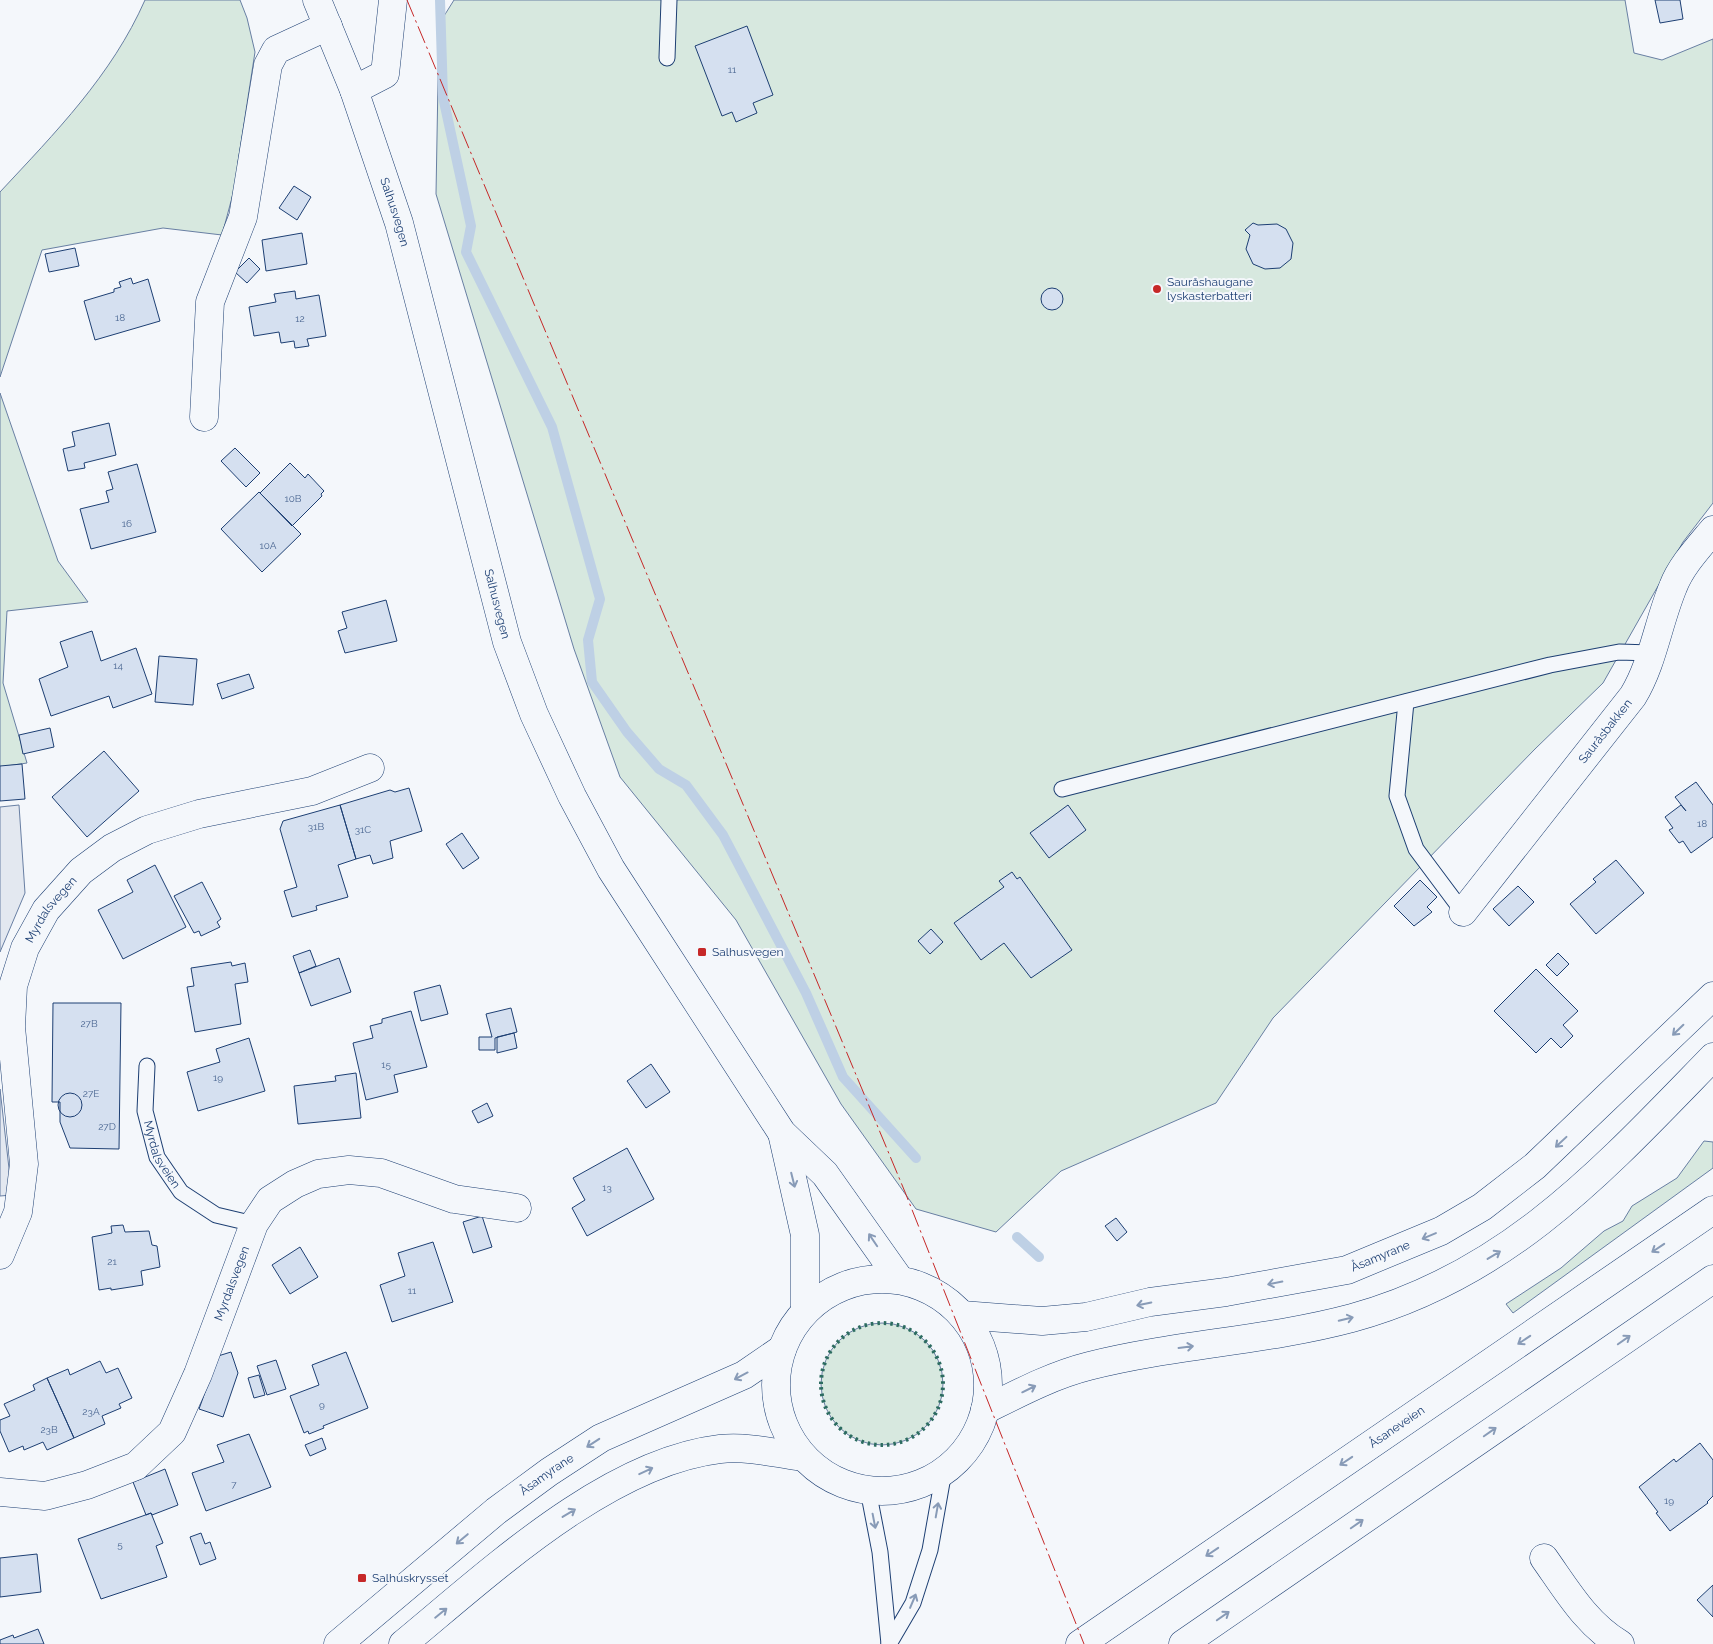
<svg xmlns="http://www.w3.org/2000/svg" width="1713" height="1644" font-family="Raleway,sans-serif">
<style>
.green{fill:#d7e8df;stroke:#687fa3}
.parking{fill:#e3e8f0;stroke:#687fa3}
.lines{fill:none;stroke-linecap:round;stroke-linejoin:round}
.stream{stroke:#bed0e5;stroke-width:10}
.building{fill:#d5e0f0;stroke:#1d3f73}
.service-casing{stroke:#1d3f73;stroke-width:17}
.minor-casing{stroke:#1d3f73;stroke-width:29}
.secondary-casing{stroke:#1d3f73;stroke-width:29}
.primary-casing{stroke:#1d3f73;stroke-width:29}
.motorway-casing{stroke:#1d3f73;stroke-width:29}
.service{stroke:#f4f7fb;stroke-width:15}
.minor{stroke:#f4f7fb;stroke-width:28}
.secondary{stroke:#f4f7fb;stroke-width:28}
.primary{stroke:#f4f7fb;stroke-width:28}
.motorway{stroke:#f4f7fb;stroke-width:28}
.hedge{stroke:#2c6c60;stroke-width:4;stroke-dasharray:2.5 4;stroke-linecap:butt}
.power{stroke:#c62828;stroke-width:1;stroke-dasharray:18 4 2.5 4;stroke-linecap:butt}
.oneway{stroke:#889bb7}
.poi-dot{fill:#c62828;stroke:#f4f7fb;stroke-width:2}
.labels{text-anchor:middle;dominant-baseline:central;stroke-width:4;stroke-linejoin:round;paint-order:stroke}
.number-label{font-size:10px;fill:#4b6792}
.street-label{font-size:12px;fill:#1d3f73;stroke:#f4f7fb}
.poi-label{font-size:12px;fill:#1d3f73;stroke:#f4f7fb;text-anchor:start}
</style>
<rect width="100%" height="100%" fill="#f4f7fb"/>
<!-- green -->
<path class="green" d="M 145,0 L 240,0 L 247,18 L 255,52 L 238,162 L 238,175 L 222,235 L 163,228 L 42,250 L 0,377 L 0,192 C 55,133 112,75 145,0 Z
M 454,0 L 1625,0 L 1634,53 L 1662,60 L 1713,39 L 1713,503 L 1683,542 L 1603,683 L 1535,749 L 1273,1018 L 1216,1103 L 1061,1171 L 996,1232 L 916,1209 L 841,1104 L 736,920 L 620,777 L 574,649 L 436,194 L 439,24 Z
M 0,393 L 58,561 L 88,602 L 7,611 L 3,683 L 27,763 L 0,767 Z
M 1704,1141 L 1713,1142 L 1713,1168 L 1513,1313 L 1506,1304 L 1561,1268 L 1604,1231 L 1623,1221 L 1632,1206 L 1677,1178 Z
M821 1384a61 61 0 1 1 122 0a61 61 0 1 1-122 0Z"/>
<!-- parking -->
<path class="parking" d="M 19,805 L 25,893 L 0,952 L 0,807 Z
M 0,1089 L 12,1195 L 0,1196 Z"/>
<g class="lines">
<!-- stream -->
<path class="stream" d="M 440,0 L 443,97 L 471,226 L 466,252 L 552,427 L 600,599 L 588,640 L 592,682 L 627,732 L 659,769 L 686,785 L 723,835 L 806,993 L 843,1077 L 916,1158
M 1017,1237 L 1039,1257"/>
</g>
<!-- building -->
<path class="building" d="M 1655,0 L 1680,0 L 1683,19 L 1660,23 Z
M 747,26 L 773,95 L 753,103 L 757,113 L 736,122 L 732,112 L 722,116 L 695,46 Z
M 294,186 L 311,197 L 297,220 L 279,208 Z
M 1253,223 L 1258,225 L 1277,224 L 1286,229 L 1293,243 L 1291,259 L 1280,268 L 1265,269 L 1253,264 L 1246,249 L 1250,235 L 1245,230 Z
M 302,233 L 307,264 L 266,271 L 262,240 Z
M 75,248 L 79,266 L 49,272 L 45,254 Z
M 249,258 L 260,269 L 247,283 L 235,272 Z
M 131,278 L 133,284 L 148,279 L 160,321 L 95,340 L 84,301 L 114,292 L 114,289 L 121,287 L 119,282 Z
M1041 299a11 11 0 1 1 22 0a11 11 0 1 1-22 0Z
M 295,291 L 296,299 L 319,295 L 326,336 L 307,339 L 309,346 L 295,348 L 294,341 L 281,343 L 279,332 L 254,336 L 249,307 L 276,302 L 274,294 Z
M 109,423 L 116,455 L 84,463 L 85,468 L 68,471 L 63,449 L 75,446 L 72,432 Z
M 235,448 L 260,473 L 246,487 L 221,461 Z
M 290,463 L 305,478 L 308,474 L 324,491 L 321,494 L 322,496 L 292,526 L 260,493 Z
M 137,464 L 156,532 L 91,549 L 80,509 L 109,502 L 106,491 L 113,489 L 108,472 Z
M 259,492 L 301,534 L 262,572 L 221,529 Z
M 386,600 L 397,641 L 345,653 L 338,631 L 347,628 L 342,612 Z
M 92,631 L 101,661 L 136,648 L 152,694 L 113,708 L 109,696 L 51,716 L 39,679 L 68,667 L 60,642 Z
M 159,656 L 197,659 L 193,705 L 155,702 Z
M 249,674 L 254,688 L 222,699 L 217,684 Z
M 50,728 L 54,747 L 23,754 L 19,735 Z
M 104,751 L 139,791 L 87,837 L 52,797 Z
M 22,764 L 25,799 L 0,801 L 0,766 Z
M 1696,782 L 1713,805 L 1713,837 L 1691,853 L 1683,841 L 1679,843 L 1669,830 L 1673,828 L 1665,817 L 1681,805 L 1686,811 L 1675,797 Z
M 409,788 L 422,831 L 390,841 L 393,858 L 373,864 L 370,855 L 356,859 L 340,805 L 390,790 L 395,792 Z
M 340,805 L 356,859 L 338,865 L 348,897 L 316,906 L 317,910 L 292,917 L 284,891 L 297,887 L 280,829 L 283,821 Z
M 1068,805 L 1086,830 L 1049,858 L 1030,833 Z
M 462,833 L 479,858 L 463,869 L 446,844 Z
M 1616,860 L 1644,893 L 1596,934 L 1570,904 L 1596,882 L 1593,879 Z
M 155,865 L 186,927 L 123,959 L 98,910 L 133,892 L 127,880 Z
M 1012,872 L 1017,879 L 1020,877 L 1072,950 L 1031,978 L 1004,943 L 981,960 L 954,923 L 1004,887 L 999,881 Z
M 1420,880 L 1437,897 L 1427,907 L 1432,912 L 1414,926 L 1394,906 Z
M 202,882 L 221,919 L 217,922 L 220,927 L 201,936 L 199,931 L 194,933 L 174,896 Z
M 1518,886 L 1534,902 L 1509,926 L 1493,909 Z
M 931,929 L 943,942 L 930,954 L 918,941 Z
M 310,950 L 316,966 L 299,973 L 293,956 Z
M 1558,953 L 1569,964 L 1557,976 L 1546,965 Z
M 339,958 L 351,992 L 311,1006 L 299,973 Z
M 231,962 L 232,966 L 245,963 L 248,982 L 235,984 L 241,1024 L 195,1032 L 187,987 L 194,986 L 191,968 Z
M 1536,969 L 1578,1011 L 1563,1025 L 1573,1036 L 1561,1048 L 1551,1038 L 1536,1053 L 1494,1011 Z
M 440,985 L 448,1014 L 421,1021 L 414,992 Z
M 53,1003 L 121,1003 L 119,1149 L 70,1148 L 60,1122 L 60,1102 L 52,1102 Z
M 511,1008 L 517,1032 L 495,1038 L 495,1050 L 479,1050 L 479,1037 L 492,1037 L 486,1014 Z
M 411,1011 L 427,1067 L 394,1075 L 398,1092 L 366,1100 L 353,1043 L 373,1038 L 370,1026 L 382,1023 L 382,1019 Z
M 514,1033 L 517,1048 L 497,1053 L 497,1037 Z
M 249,1038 L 265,1091 L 198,1111 L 187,1072 L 220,1062 L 216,1049 Z
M 651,1064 L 670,1092 L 646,1108 L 627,1081 Z
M 356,1073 L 361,1118 L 298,1124 L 294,1086 L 336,1081 L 335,1076 Z
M58 1105a12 12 0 1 1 24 0a12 12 0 1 1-24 0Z
M 487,1103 L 493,1116 L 478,1123 L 472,1111 Z
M 627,1148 L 654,1199 L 587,1236 L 572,1208 L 585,1200 L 573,1178 Z
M 482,1216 L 492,1247 L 473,1253 L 463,1222 Z
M 1116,1218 L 1127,1232 L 1117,1241 L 1105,1226 Z
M 123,1225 L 125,1232 L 149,1231 L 152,1245 L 157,1246 L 160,1267 L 141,1271 L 143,1285 L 111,1290 L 111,1288 L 99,1290 L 92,1237 L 112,1233 L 111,1226 Z
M 433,1242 L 453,1302 L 392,1322 L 380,1285 L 405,1276 L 398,1253 Z
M 300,1247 L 318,1277 L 290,1294 L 272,1265 Z
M 231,1352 L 238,1373 L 223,1417 L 199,1409 L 218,1356 Z
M 346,1352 L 368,1408 L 323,1426 L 324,1428 L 309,1434 L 308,1431 L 304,1433 L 290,1396 L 319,1385 L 312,1365 Z
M 276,1360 L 286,1389 L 267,1395 L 257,1366 Z
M 100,1361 L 106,1373 L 118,1368 L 132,1398 L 119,1404 L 121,1408 L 102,1416 L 105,1424 L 74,1438 L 47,1378 L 68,1369 L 70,1375 Z
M 259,1375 L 265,1395 L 254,1398 L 248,1378 Z
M 47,1378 L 74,1438 L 47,1450 L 43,1442 L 24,1450 L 23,1446 L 9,1452 L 0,1431 L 0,1420 L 10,1416 L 4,1404 L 35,1390 L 33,1385 Z
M 249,1434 L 271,1487 L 206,1511 L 192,1473 L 224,1462 L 217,1445 Z
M 322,1438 L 326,1449 L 310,1456 L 305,1445 Z
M 1700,1443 L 1713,1460 L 1713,1496 L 1707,1502 L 1708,1503 L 1670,1531 L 1656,1513 L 1658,1512 L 1639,1487 L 1674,1459 L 1676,1462 Z
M 165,1469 L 178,1505 L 152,1515 L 151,1513 L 146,1515 L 133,1482 Z
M 151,1513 L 163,1543 L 156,1546 L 167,1577 L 101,1599 L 78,1539 Z
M 201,1533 L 205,1544 L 210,1542 L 216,1559 L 200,1565 L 190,1537 Z
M 37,1554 L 41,1592 L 0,1597 L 0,1558 Z
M 1713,1585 L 1713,1617 L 1697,1600 Z
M 38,1629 L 44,1644 L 0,1644 L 0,1640 L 13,1635 L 14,1638 Z"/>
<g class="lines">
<!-- service casing -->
<g class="service-casing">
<g id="service">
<path d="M 667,58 L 669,0"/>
<path d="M 1406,702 L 1397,796 L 1416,849 L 1463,912"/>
<path d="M 1062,789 L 1550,665 L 1619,652 L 1651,653"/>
<path id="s1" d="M 147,1066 L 145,1111 L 157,1157 L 181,1192 L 216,1215 L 254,1224"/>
<path d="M 868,1490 L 880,1552 L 889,1644"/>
<path d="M 889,1644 L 913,1603 L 930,1550 L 944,1471"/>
</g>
</g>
<!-- minor casing -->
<g class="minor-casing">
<g id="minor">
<path d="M 354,90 L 385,74 L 393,0"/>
<path d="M 204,417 L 210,302 L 243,217 L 268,65 L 276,50 L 328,26"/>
<path id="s2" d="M 1463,912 L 1633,696 C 1653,663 1658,623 1673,587 C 1681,566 1698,548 1713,530"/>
<path id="s3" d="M 0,1255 L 18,1212 L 24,1164 L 11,1027 L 13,986 L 25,948 L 46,910 L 81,871 L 112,848 L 147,830 L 199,814 L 312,791 L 370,768"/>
<path id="s4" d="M 0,1492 L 45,1496 L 87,1485 L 136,1466 L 172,1432 L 198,1374 L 254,1224 L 270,1200 L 295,1184 L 318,1174 L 349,1170 L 381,1173 L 454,1199 L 517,1208"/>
<path d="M 1544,1558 C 1566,1589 1586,1624 1620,1644"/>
</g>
</g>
<!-- secondary casing -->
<g class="secondary-casing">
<g id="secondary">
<path id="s5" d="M 317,0 L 354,90 L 399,223 L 507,642 L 534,714 L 572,796 L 611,869 L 782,1133 L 825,1174 L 900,1280"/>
<path d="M 782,1133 L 805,1235 L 805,1311"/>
</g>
</g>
<!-- primary casing -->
<g class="primary-casing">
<g id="primary">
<circle cx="882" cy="1385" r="106"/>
<path id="s6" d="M 962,1315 L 1042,1321 L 1086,1317 L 1150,1302 L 1226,1292 L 1347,1270 L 1441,1231 L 1482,1207 L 1535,1166 L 1713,996"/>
<path d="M 985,1410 C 1019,1393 1053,1375 1089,1366 C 1176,1344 1266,1341 1352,1318 C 1509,1275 1604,1169 1713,1057"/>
<path id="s7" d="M 338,1644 L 496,1511 L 549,1472 L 601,1438 L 744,1375 L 782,1349"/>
<path d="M 403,1644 C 488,1574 607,1462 720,1449 C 746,1446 776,1453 803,1457"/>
</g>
</g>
<!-- motorway casing -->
<g class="motorway-casing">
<g id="motorway">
<path id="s8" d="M 1080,1644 L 1713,1210"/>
<path d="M 1183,1644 L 1713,1279"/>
</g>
</g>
<!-- service -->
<use href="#service" class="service"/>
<!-- minor -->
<use href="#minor" class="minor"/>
<!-- secondary -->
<use href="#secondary" class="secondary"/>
<!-- primary -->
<use href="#primary" class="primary"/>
<!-- motorway -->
<use href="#motorway" class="motorway"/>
<!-- hedge -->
<path class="hedge" d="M821 1384a61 61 0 1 1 122 0a61 61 0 1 1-122 0Z"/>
<!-- power -->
<path class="power" d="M 407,0 L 905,1192 L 1084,1644"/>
</g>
<!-- one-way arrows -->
<defs><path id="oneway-shaft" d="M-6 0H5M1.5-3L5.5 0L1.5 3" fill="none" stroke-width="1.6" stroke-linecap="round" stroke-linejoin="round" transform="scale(1.25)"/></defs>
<g class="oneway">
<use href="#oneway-shaft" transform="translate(1678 1030) rotate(136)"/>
<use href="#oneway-shaft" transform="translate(1561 1142) rotate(137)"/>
<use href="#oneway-shaft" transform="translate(793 1180) rotate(76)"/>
<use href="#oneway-shaft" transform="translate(1429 1236) rotate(157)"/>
<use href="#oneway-shaft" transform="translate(873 1240) rotate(-124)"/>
<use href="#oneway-shaft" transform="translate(1658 1248) rotate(146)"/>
<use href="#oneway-shaft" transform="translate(1494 1255) rotate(-31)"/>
<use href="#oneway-shaft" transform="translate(1275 1283) rotate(169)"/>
<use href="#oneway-shaft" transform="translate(1144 1304) rotate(168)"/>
<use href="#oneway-shaft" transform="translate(1346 1319) rotate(-14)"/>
<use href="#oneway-shaft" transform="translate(1524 1340) rotate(146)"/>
<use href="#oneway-shaft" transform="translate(1624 1340) rotate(-35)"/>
<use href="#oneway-shaft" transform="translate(1186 1347) rotate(-7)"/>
<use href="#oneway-shaft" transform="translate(741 1376) rotate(152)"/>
<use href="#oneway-shaft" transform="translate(1029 1389) rotate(-26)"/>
<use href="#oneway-shaft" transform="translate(1490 1432) rotate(-35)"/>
<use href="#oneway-shaft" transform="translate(593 1443) rotate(147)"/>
<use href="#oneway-shaft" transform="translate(1346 1461) rotate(146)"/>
<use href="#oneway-shaft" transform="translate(646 1471) rotate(-25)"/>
<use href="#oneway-shaft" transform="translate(937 1510) rotate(-80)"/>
<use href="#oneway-shaft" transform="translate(569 1513) rotate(-31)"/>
<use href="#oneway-shaft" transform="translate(874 1521) rotate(79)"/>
<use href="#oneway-shaft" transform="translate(1357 1524) rotate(-35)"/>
<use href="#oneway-shaft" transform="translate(462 1539) rotate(140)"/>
<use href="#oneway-shaft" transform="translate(1212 1552) rotate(146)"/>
<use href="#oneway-shaft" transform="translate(913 1601) rotate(-67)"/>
<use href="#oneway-shaft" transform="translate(441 1613) rotate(-39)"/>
<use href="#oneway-shaft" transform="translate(1223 1616) rotate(-35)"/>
</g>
<!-- markers -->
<g class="poi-dot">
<circle cx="1157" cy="289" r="5"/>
<rect x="697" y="947" width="10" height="10" rx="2.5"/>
<rect x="357" y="1573" width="10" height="10" rx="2.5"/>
</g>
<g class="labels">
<!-- number labels -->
<g class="number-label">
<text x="732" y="69">11</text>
<text x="120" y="317">18</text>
<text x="300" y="318">12</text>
<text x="293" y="498">10B</text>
<text x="127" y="523">16</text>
<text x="268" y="545">10A</text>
<text x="118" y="665">14</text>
<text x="1702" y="823">18</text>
<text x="316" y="826">31B</text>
<text x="363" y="829">31C</text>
<text x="89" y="1023">27B</text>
<text x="386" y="1064">15</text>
<text x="218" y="1077">19</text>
<text x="91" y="1093">27E</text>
<text x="107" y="1126">27D</text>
<text x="607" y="1187">13</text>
<text x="112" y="1261">21</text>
<text x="412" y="1290">11</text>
<text x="322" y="1404">9</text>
<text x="91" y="1411">23A</text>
<text x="49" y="1429">23B</text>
<text x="234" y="1484">7</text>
<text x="1669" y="1500">19</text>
<text x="120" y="1544">5</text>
</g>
<!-- street labels -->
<g class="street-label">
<text stroke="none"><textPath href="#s5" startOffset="226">Salhusvegen</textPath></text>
<text stroke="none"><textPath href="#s5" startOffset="631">Salhusvegen</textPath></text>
<text stroke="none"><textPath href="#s2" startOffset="230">Sauråsbakken</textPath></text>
<text stroke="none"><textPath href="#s3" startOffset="360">Myrdalsvegen</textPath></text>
<text stroke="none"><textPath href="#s1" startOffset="92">Myrdalsveien</textPath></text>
<text stroke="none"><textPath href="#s6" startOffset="426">Åsamyrane</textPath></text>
<text stroke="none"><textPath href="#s4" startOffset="351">Myrdalsvegen</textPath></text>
<text stroke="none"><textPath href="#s8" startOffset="384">Åsaneveien</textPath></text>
<text stroke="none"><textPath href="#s7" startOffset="269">Åsamyrane</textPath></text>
</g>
<!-- poi labels -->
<g class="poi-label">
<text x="1167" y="282">Sauråshaugane<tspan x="1167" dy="14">lyskasterbatteri</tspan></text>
<text x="712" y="952">Salhusvegen</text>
<text x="372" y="1578">Salhuskrysset</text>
</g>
</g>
</svg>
